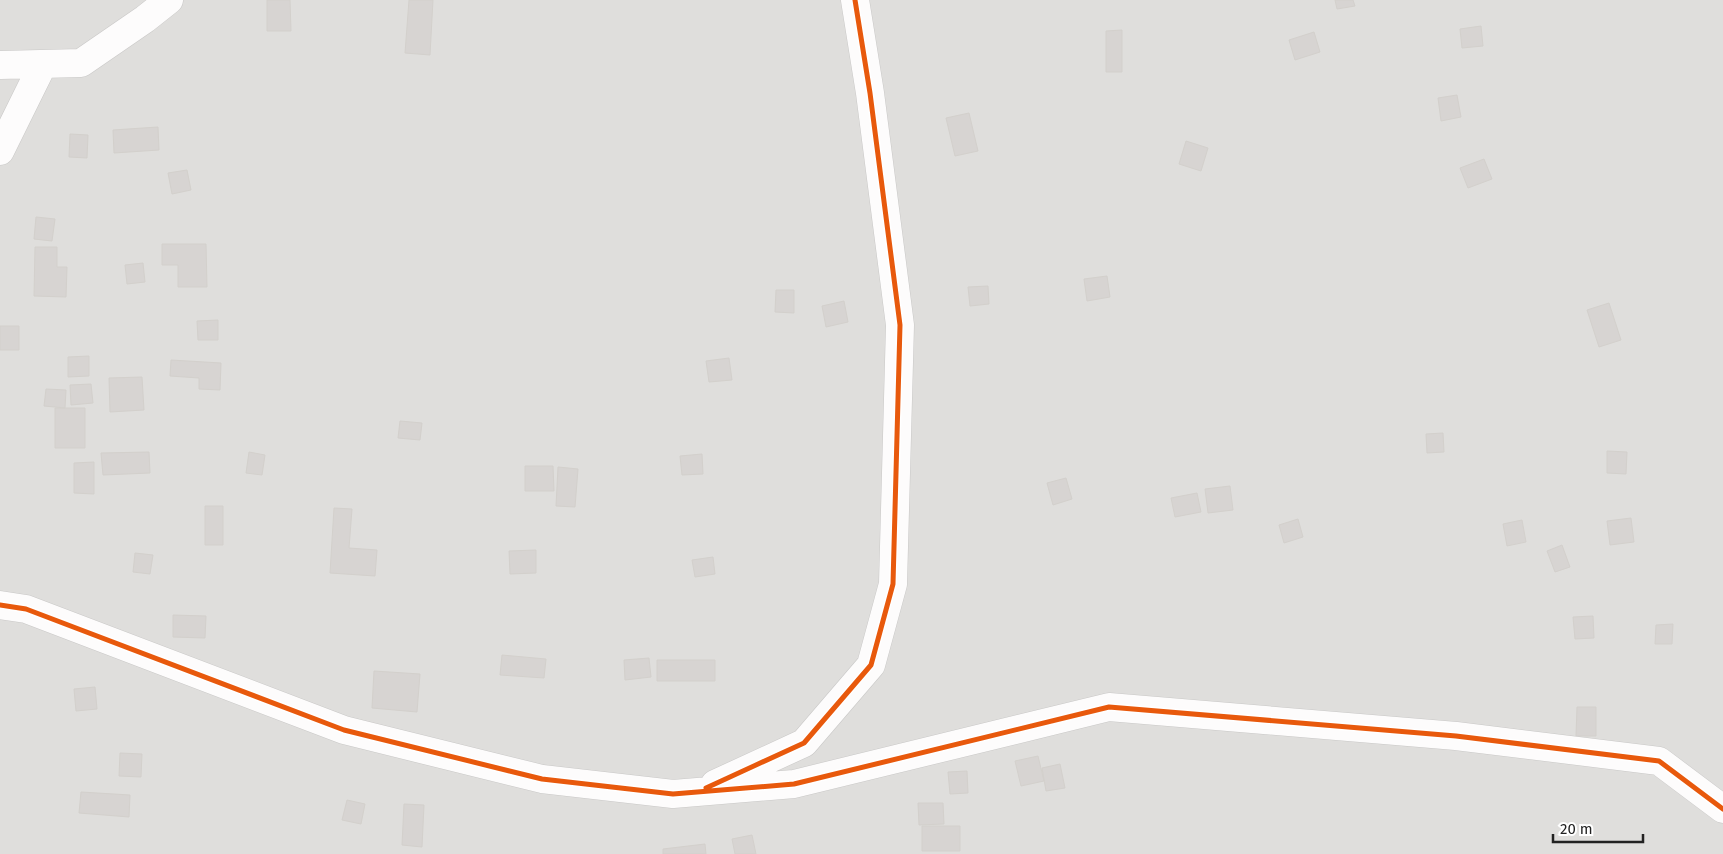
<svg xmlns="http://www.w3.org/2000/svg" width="1723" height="854" font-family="'Fira Sans',sans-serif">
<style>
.residential{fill:#dfdedc}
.building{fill:#d7d4d2;stroke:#d3d0cc}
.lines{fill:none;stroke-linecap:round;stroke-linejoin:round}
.minor-casing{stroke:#c9c8c7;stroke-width:29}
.minor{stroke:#fdfcfc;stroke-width:28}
.cycleway-casing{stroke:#fff;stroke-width:8}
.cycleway{stroke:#e8590c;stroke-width:5}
</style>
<rect width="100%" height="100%" fill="#f0eeeb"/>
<!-- residential -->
<path class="residential" d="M 0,0 L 1723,0 L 1723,854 L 0,854 Z"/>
<!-- building -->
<path class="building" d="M 267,0 L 290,0 L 291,31 L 267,31 Z
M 409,0 L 433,0 L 430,55 L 405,53 Z
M 1335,0 L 1353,0 L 1355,6 L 1337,9 Z
M 1481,26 L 1483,46 L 1462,48 L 1460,29 Z
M 1122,30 L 1122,72 L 1106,72 L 1106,31 Z
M 1314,32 L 1320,52 L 1295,60 L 1289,40 Z
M 1457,95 L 1461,117 L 1441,121 L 1438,98 Z
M 969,113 L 978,151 L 955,156 L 946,118 Z
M 158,127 L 159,150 L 114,153 L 113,130 Z
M 70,134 L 88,135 L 87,158 L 69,157 Z
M 1186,141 L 1208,148 L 1201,171 L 1179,164 Z
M 1484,159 L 1492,179 L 1468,188 L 1460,168 Z
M 187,170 L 191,190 L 172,194 L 168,173 Z
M 36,217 L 55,219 L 52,241 L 34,239 Z
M 162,244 L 206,244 L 207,287 L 178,287 L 178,265 L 162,265 Z
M 35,247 L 57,247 L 57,267 L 67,267 L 66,297 L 34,296 Z
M 143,263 L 145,282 L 127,284 L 125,265 Z
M 1107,276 L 1110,297 L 1087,301 L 1084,279 Z
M 988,286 L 989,304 L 970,306 L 968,287 Z
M 776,290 L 794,290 L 794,313 L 775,312 Z
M 844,301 L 848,322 L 826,327 L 822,306 Z
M 1609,303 L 1621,340 L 1599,347 L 1587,310 Z
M 218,320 L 218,340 L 198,340 L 197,321 Z
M 0,326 L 19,326 L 19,350 L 0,350 Z
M 89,356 L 89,376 L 68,377 L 68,357 Z
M 729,358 L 732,380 L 709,382 L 706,361 Z
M 171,360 L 221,363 L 220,390 L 199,389 L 199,378 L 170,376 Z
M 142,377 L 144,410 L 110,412 L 109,378 Z
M 91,384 L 93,403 L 71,405 L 70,385 Z
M 46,389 L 66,390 L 65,408 L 44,406 Z
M 55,408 L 85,408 L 85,448 L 55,448 Z
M 400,421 L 422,423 L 420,440 L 398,438 Z
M 1443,433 L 1444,452 L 1427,453 L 1426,434 Z
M 1607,451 L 1627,452 L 1626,474 L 1607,473 Z
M 149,452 L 150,473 L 103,475 L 101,453 Z
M 249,452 L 265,455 L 262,475 L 246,473 Z
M 702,454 L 703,474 L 682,475 L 680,456 Z
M 94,462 L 94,494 L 74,493 L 74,463 Z
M 525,466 L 553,466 L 554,491 L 525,491 Z
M 558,467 L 578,469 L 575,507 L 556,506 Z
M 1066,478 L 1072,499 L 1053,505 L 1047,483 Z
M 1230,486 L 1233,510 L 1208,513 L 1205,489 Z
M 1197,493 L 1201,512 L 1175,517 L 1171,498 Z
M 205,506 L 223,506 L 223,545 L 205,545 Z
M 334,508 L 352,509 L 349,548 L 377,550 L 375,576 L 330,573 Z
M 1631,518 L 1634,542 L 1610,545 L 1607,521 Z
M 1298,519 L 1303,537 L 1284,543 L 1279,525 Z
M 1522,520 L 1526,542 L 1507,546 L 1503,524 Z
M 1562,545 L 1570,567 L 1555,572 L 1547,551 Z
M 536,550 L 536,573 L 510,574 L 509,551 Z
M 135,553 L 153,555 L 150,574 L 133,572 Z
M 713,557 L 715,574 L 695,577 L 692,560 Z
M 173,615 L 206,616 L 205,638 L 173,637 Z
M 1593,616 L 1594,638 L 1575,639 L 1573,617 Z
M 1673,624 L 1672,644 L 1655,644 L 1656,625 Z
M 502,655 L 546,659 L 544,678 L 500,675 Z
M 649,658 L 651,677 L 625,680 L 624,660 Z
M 657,660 L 715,660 L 715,681 L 657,681 Z
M 374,671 L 420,674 L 417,712 L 372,708 Z
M 95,687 L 97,709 L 76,711 L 74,689 Z
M 1577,707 L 1596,707 L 1596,736 L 1576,736 Z
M 120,753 L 142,754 L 141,777 L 119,776 Z
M 1038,756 L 1044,781 L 1021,786 L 1015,761 Z
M 1060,764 L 1065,788 L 1046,791 L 1042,768 Z
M 967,771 L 968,793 L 950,794 L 948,772 Z
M 81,792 L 130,795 L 129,817 L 79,813 Z
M 347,800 L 365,804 L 361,824 L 342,820 Z
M 918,803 L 943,803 L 944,824 L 919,825 Z
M 404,804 L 424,805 L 422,847 L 402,845 Z
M 922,826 L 960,826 L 960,851 L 922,851 Z
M 752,835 L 756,854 L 735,854 L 732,839 Z
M 705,844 L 706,854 L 663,854 L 663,849 Z"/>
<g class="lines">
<!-- minor casing -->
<g class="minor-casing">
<path id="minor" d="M 0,65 L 81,63 L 145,19 L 169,0
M 0,151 L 43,64
M 0,605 L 26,609 L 344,730 L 542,779 L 673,794 L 794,784 L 1109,707 L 1456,736 L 1659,761 L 1723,809
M 715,784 L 804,743 L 871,665 L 893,584 L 900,325 L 870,93 L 855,0"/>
</g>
<!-- minor -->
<use href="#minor" class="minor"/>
<!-- cycleway casing -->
<g class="cycleway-casing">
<path id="cycleway" d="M 0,605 L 26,609 L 344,730 L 542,779 L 673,794 L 794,784 L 1109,707 L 1456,736 L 1659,761 L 1723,809
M 706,788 L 804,743 L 871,665 L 893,584 L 900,325 L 870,93 L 855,0"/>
</g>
<!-- cycleway -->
<use href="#cycleway" class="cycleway"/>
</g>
<!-- scale -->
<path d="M1553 834v8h90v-8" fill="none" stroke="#222222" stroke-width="2.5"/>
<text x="1560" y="834" font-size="15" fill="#222222" stroke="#ffffff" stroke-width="4" paint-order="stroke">20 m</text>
</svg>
